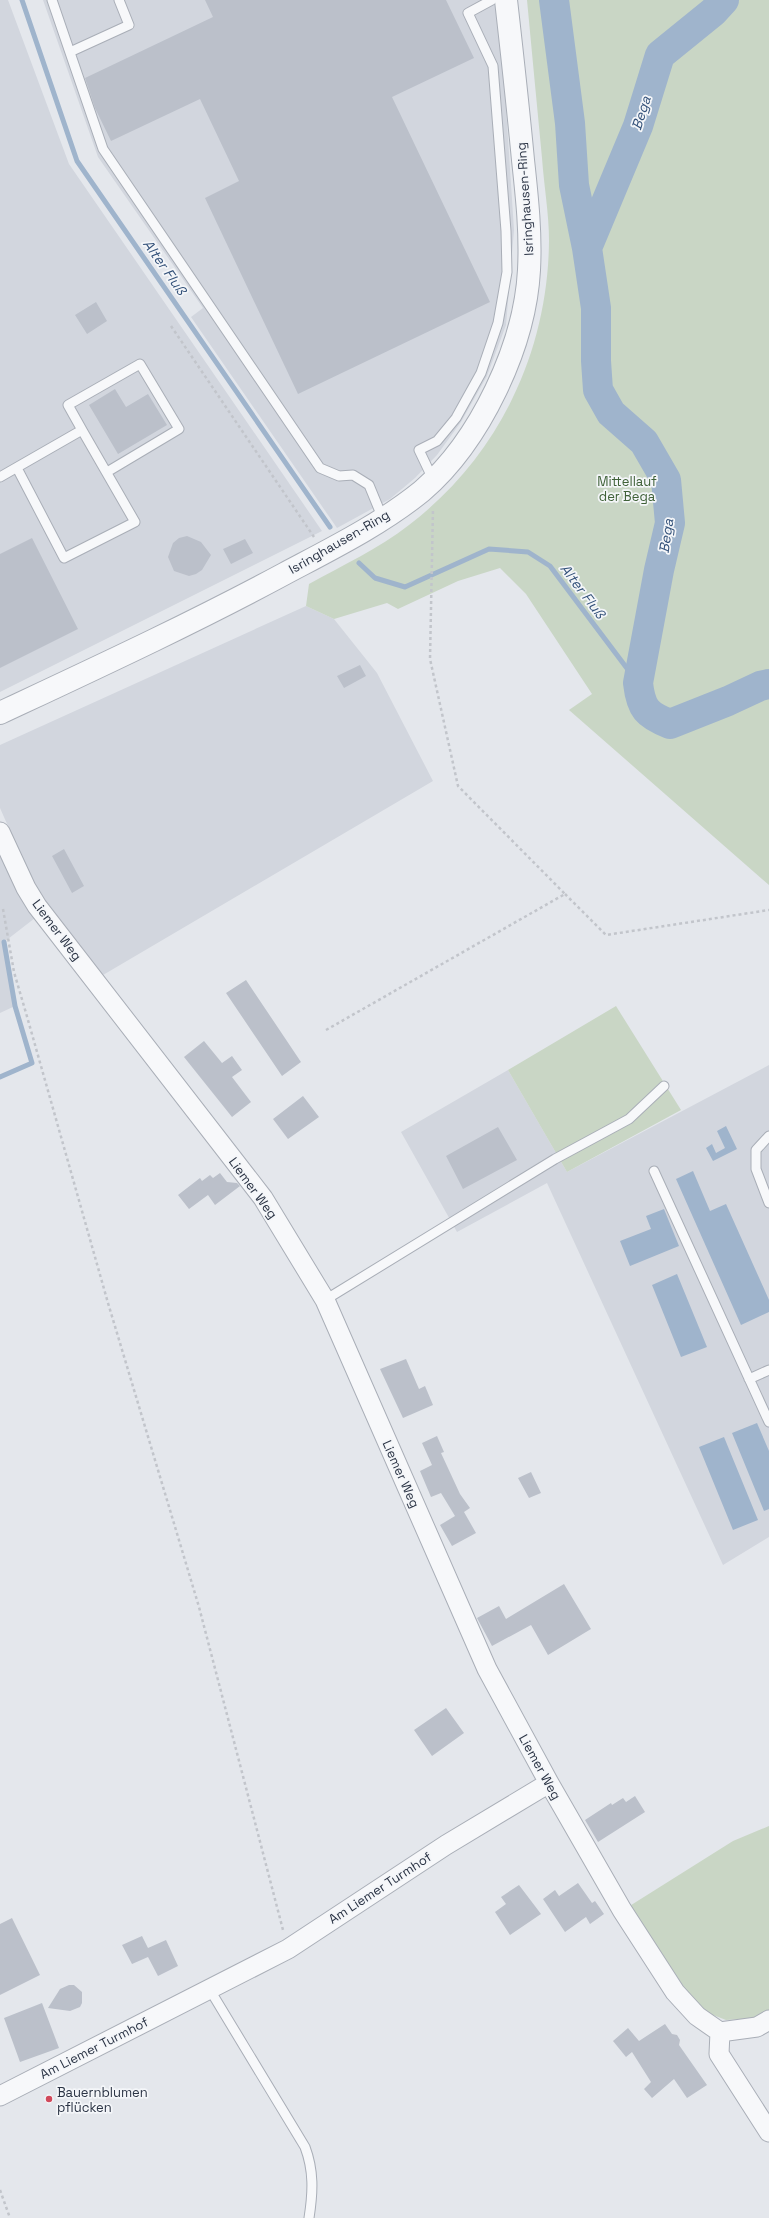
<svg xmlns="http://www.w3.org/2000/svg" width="769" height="2218" font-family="'Space Grotesk',sans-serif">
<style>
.built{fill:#d2d6de}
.green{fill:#c9d6c5}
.water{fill:#9fb4cc}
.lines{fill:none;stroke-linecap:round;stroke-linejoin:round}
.stream{stroke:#9fb4cc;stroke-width:5}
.river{stroke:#9fb4cc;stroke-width:30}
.building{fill:#bbc0ca}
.service-casing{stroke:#a9aeb7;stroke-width:11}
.minor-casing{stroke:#a9aeb7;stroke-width:21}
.tertiary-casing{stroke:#a9aeb7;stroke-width:24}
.path{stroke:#c2c5cb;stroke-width:2.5;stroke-dasharray:3 3;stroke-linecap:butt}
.service{stroke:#f7f8fa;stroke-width:9}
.minor{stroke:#f7f8fa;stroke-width:19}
.tertiary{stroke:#f7f8fa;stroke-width:22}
.poi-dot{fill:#d1495b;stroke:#f4f6f9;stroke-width:1.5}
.labels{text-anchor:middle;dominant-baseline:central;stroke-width:3.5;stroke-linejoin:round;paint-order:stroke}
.street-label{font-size:13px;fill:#2b3445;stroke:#f4f6f9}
.park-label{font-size:13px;fill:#3f6138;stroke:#f4f6f9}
.poi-label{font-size:13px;fill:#2b3445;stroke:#f4f6f9;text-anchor:start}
.water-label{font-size:14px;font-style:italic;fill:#34527a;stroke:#f4f6f9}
</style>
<rect width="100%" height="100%" fill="#e4e7ec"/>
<!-- built -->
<path class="built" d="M 0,0 L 8,0 L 69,164 L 322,531 L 0,692 Z
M 43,0 L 499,0 L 514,230 L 506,325 L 487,376 L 461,422 L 437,455 L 415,478 L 390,499 L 337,528 L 191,317 L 203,308 L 98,157 Z
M 306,606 L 334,619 L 377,673 L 433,781 L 103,975 L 35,887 L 0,808 L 0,745 Z
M 0,856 L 10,877 L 35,918 L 4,942 L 15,1006 L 0,1013 Z
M 769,1065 L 769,1537 L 723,1565 L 547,1183 L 457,1232 L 401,1132 L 508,1070 L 567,1172 Z"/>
<!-- green -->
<path class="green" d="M 527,0 L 769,0 L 769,885 L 569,710 L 592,694 L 526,594 L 500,568 L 458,581 L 398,609 L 387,603 L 334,619 L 306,606 L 309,584 C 343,565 378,549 409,525 C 498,457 548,353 549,241 C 549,214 544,186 542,158 C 537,106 532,53 527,0 Z
M 616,1006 L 681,1110 L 567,1172 L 508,1070 Z
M 769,1826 L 769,2012 L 758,2018 L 726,2020 L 700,2010 L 628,1907 L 733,1841 Z"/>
<!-- water -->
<path class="water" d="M 726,1126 L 737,1149 L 713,1161 L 706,1148 L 712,1144 L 716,1153 L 725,1148 L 717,1131 Z
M 693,1171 L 710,1211 L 726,1204 L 769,1300 L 769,1312 L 741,1325 L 676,1179 Z
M 664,1209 L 679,1246 L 630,1266 L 620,1241 L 651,1229 L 646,1216 Z
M 677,1274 L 707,1347 L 681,1357 L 652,1285 Z
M 757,1423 L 769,1451 L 769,1509 L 764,1511 L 732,1433 Z
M 724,1437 L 758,1520 L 733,1530 L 699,1447 Z"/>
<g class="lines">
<!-- stream -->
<path class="stream" d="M 22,0 L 77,161 L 330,527
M 359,563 L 375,578 L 405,587 L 489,549 L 528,552 L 550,566 L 638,683
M 0,1077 L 32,1063 L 15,1006 L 4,942"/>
<!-- river -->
<path class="river" d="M 554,0 L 570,123 L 574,185 L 587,248 L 596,308 L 596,361 L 598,390 L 611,413 L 644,442 L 666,480 L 670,523 L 659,570 L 638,683 C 641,709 647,715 670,724 L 728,701 L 760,686 L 769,684
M 587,248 L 638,126 L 660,55 L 713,12 L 724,0"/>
</g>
<!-- building -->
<path class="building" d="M 205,0 L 446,0 L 474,58 L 392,97 L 490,302 L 298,394 L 205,198 L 239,181 L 200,99 L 111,141 L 95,108 L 85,78 L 213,17 Z
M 96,302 L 107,321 L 87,334 L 75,315 Z
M 115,389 L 126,407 L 148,394 L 167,425 L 118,454 L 89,405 Z
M 187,536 L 201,542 L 211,555 L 202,570 L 196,574 L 189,576 L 174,571 L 168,557 L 173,543 L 179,538 Z
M 32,538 L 78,629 L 0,668 L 0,554 Z
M 245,539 L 253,553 L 231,564 L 223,549 Z
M 360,665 L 366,676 L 344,688 L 337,676 Z
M 64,849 L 84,886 L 72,893 L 52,856 Z
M 246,980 L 301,1062 L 282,1076 L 226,993 Z
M 204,1041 L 222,1063 L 232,1056 L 242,1070 L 232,1077 L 251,1102 L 232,1117 L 184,1057 Z
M 303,1096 L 319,1117 L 288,1139 L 273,1119 Z
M 498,1127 L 517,1160 L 463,1189 L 446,1156 Z
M 220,1173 L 227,1182 L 237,1183 L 240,1186 L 215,1205 L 208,1195 L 189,1209 L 178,1195 L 200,1178 L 202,1181 L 210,1175 L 213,1178 Z
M 406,1359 L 419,1389 L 425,1386 L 433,1405 L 403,1418 L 380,1369 Z
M 437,1436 L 444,1452 L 441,1453 L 460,1494 L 470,1508 L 464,1512 L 476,1533 L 452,1546 L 440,1525 L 455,1516 L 441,1493 L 431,1497 L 420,1471 L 432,1465 L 422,1443 Z
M 531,1472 L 541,1493 L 529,1498 L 518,1478 Z
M 564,1584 L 591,1629 L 548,1655 L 531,1625 L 492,1646 L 477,1618 L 499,1606 L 506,1619 Z
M 446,1708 L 464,1733 L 432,1756 L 414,1730 Z
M 635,1796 L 645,1812 L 598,1842 L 585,1820 L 611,1803 L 612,1805 L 623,1798 L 626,1802 Z
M 578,1883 L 592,1903 L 595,1901 L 604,1914 L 590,1924 L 586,1917 L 565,1932 L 543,1899 L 555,1890 L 559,1896 Z
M 519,1885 L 541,1914 L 510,1935 L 495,1912 L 506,1904 L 501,1897 Z
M 12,1918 L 40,1975 L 0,1995 L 0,1924 Z
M 142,1936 L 148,1948 L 166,1940 L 178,1966 L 158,1976 L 148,1957 L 132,1964 L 122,1945 Z
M 69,1985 L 74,1985 L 82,1992 L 82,2003 L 80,2007 L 70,2011 L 48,2008 L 60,1989 Z
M 42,2003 L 59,2048 L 20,2062 L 4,2018 Z
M 665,2024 L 672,2034 L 677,2035 L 680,2040 L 679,2045 L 707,2085 L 687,2098 L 674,2079 L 652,2098 L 644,2089 L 651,2082 L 632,2052 L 626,2057 L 613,2041 L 628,2028 L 639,2041 Z"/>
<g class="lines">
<!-- service casing -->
<g class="service-casing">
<path id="service" d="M 52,0 L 103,149 L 320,468 L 339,476 L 353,475 L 369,485 L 383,519
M 70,52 L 129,25 L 119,0
M 82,430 L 68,405 L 140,364 L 179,429 L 107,472
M 436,476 L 429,471 L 419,450 L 437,441 L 456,418 L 481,373 L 498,323 L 507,272 L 506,231 L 493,66 L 468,13 L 492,0
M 0,477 L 82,430 L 135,522 L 64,558 L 17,468
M 769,1136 L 756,1150 L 756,1169 L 769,1203
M 654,1171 L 769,1422
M 325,1300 L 555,1159 L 629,1119 L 664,1086
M 749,1379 L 769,1370
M 210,1990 L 305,2147 C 314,2171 313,2192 309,2218"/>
</g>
<!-- minor casing -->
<g class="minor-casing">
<path id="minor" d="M 0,832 L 26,888 L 37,906 L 263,1198 L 325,1300 L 487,1669 L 549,1783 L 622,1910 L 675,1992 L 697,2016 L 720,2032
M 720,2032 L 719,2054 L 769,2132
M 720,2032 L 757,2027 L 769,2020
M 0,2096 L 288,1949 L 446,1845 L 549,1783"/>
</g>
<!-- tertiary casing -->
<g class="tertiary-casing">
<path id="tertiary" d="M 0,713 C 96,668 191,624 284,574 C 331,549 380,525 422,491 C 480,441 525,346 529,270 C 531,233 527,197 523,160 C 518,107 512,53 506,0"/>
</g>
<!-- path -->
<path class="path" d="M 171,326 L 314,537
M 565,894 L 606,935 L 769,910
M 3,909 L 14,972 L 26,1013 L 108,1303 L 199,1607 L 283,1930
M 326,1030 L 565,894 L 458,786 L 430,659 L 433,508
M 0,2190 L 10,2218"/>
<!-- service -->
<use href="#service" class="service"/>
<!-- minor -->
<use href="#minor" class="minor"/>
<!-- tertiary -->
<use href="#tertiary" class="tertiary"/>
</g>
<!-- markers -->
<circle class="poi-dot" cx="49" cy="2099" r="4"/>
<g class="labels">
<!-- street labels -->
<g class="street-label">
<text transform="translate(525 199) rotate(-94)">Isringhausen-Ring</text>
<text transform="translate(339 542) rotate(-30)">Isringhausen-Ring</text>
<text transform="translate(57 930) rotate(53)">Liemer Weg</text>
<text transform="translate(253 1188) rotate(54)">Liemer Weg</text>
<text transform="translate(401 1474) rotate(66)">Liemer Weg</text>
<text transform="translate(540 1767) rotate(61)">Liemer Weg</text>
<text transform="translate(380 1888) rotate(-33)">Am Liemer Turmhof</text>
<text transform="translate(94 2048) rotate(-27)">Am Liemer Turmhof</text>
</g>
<!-- park labels -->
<g class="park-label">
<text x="627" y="481">Mittellauf<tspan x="627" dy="15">der Bega</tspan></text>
</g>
<!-- poi labels -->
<g class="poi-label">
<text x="57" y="2092">Bauernblumen<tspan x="57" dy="15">pflücken</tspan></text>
</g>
<!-- water labels -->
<g class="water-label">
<text transform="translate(641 113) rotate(-72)">Bega</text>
<text transform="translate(165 267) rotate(55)">Alter Fluß</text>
<text transform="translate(666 536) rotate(-82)">Bega</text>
<text transform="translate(583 591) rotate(53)">Alter Fluß</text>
</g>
</g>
</svg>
